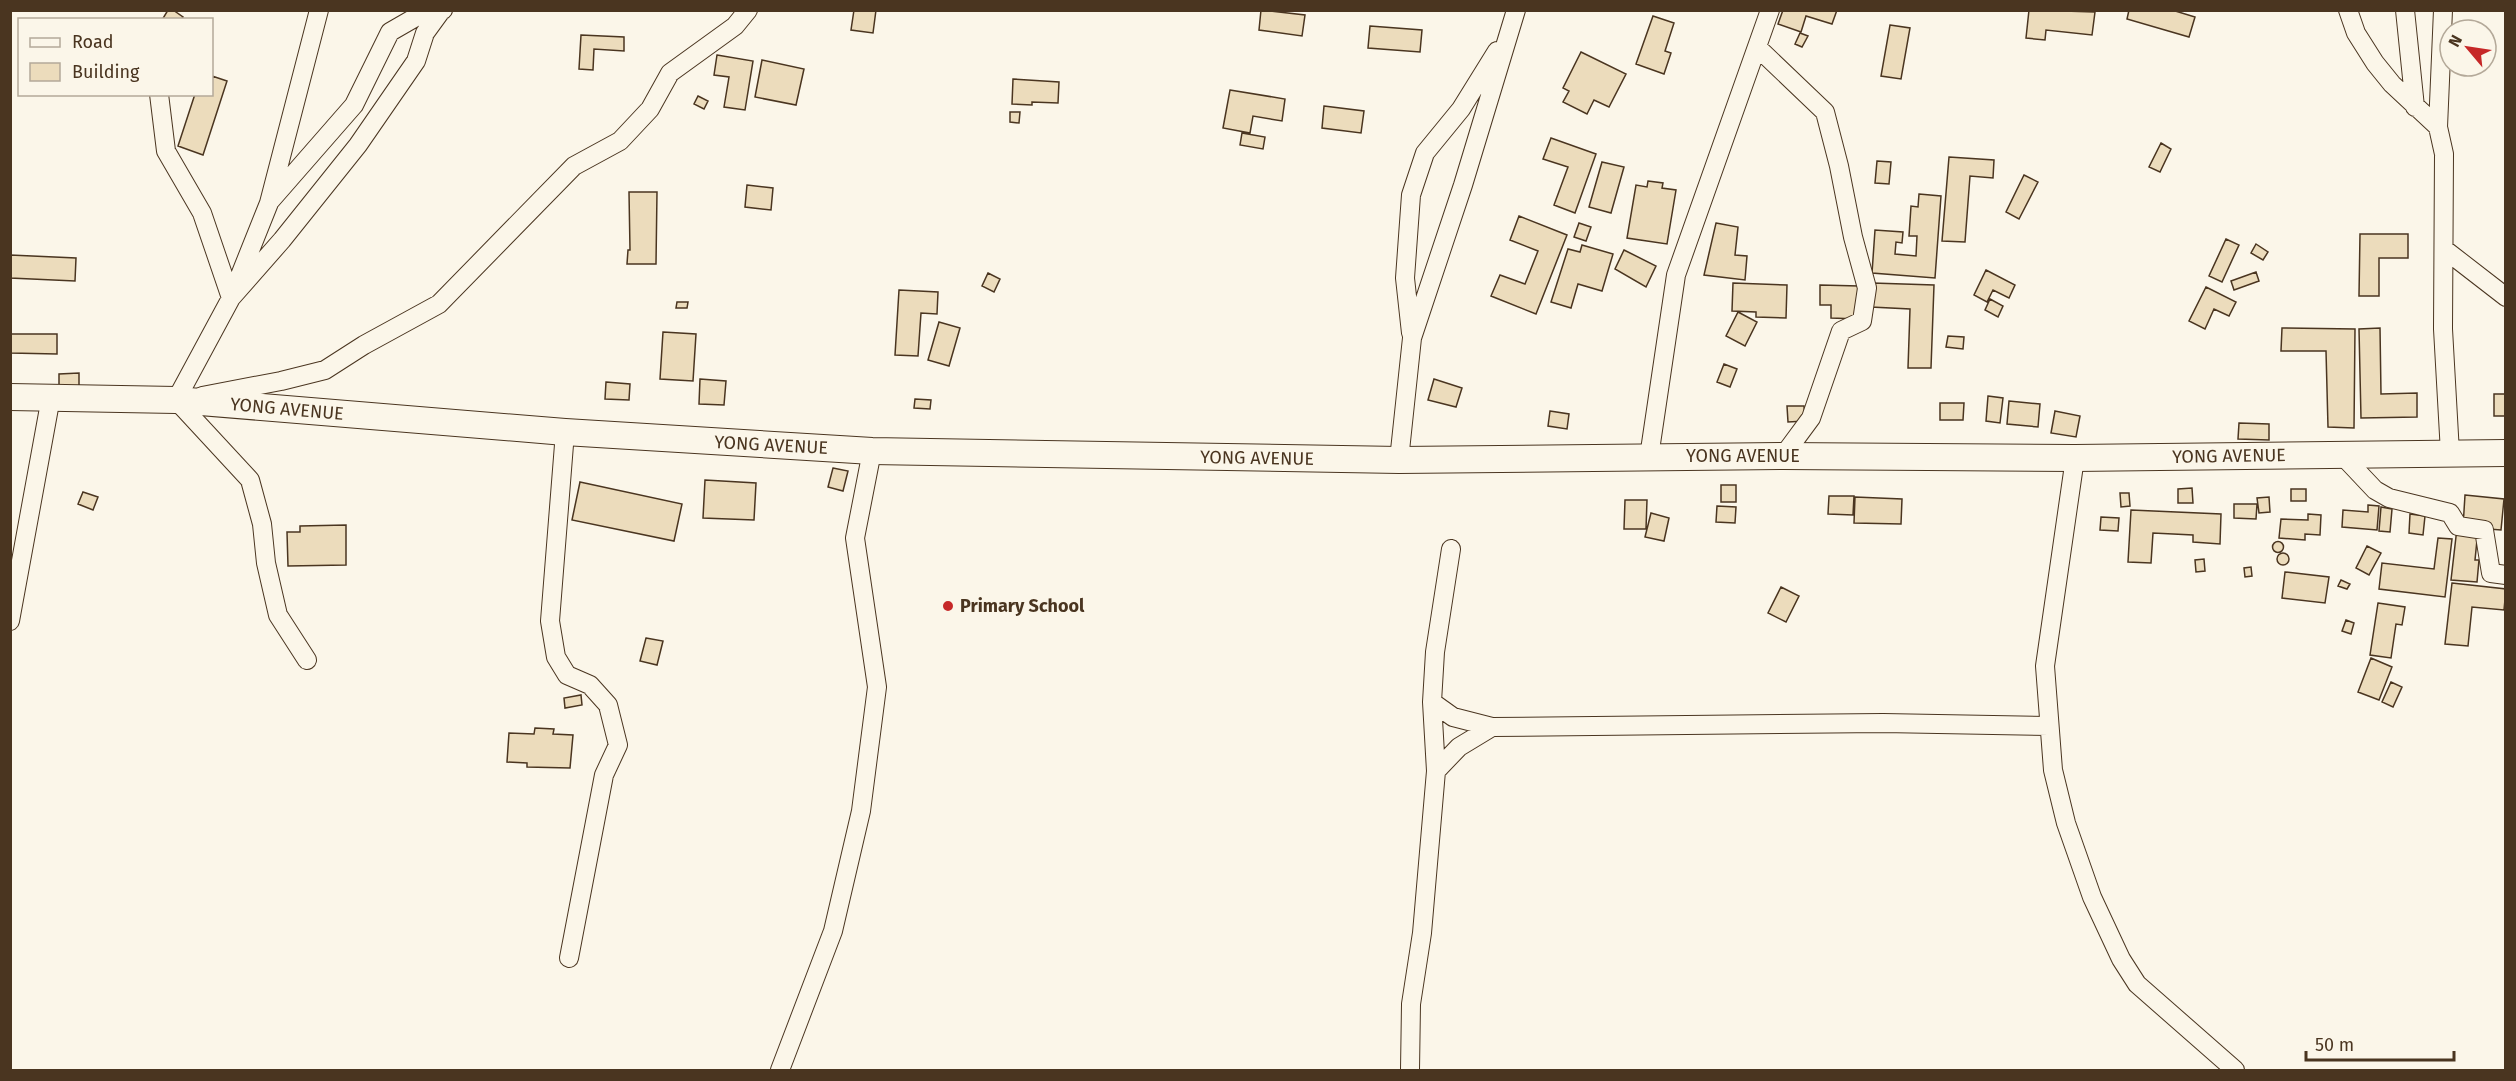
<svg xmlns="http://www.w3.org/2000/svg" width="2516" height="1081" font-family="'Fira Sans',sans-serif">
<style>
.building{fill:#ecdcbc;stroke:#4a3520;stroke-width:1.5}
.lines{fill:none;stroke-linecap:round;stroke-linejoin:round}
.street-casing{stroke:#4a3520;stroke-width:20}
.secondary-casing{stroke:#4a3520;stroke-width:28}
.street{stroke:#fbf6e9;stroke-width:18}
.secondary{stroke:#fbf6e9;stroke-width:26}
.poi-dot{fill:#c62828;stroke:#fbf6e9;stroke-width:2}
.labels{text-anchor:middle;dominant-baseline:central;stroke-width:4.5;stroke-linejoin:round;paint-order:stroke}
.street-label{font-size:18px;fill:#4a3520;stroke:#fbf6e9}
.poi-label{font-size:18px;font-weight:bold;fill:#4a3520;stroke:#fbf6e9;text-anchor:start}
</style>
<rect width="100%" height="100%" fill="#fbf6e9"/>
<!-- building -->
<path class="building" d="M 168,10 L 173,10 L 183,17 L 181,20 L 162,20 Z
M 854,10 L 876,10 L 873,33 L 851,30 Z
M 1261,10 L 1305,15 L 1302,36 L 1259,30 Z
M 1783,10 L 1837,10 L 1832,24 L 1806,16 L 1801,32 L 1778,24 Z
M 2029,10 L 2095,12 L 2092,35 L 2046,30 L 2045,40 L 2026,38 Z
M 2129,10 L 2172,10 L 2195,17 L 2189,37 L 2127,19 Z
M 1653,16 L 1674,23 L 1665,51 L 1671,53 L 1664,74 L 1636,64 Z
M 1890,25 L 1910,28 L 1901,79 L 1881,76 Z
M 1370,26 L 1422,30 L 1420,52 L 1368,48 Z
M 1800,33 L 1808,36 L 1802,47 L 1795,44 Z
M 581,35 L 624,37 L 624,51 L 594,49 L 593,70 L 579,69 Z
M 1581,52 L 1626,74 L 1609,107 L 1594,100 L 1587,114 L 1563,102 L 1569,91 L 1563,88 Z
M 717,55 L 753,61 L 745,110 L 724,107 L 729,77 L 714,75 Z
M 762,60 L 804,69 L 796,105 L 755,97 Z
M 212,76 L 227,81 L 203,155 L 178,146 L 195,94 L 212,94 Z
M 1013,79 L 1059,82 L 1058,103 L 1032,102 L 1032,105 L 1012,104 Z
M 1230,90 L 1285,99 L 1282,121 L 1253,116 L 1250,133 L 1223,128 Z
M 698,96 L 708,101 L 704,109 L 694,104 Z
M 1324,106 L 1364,111 L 1361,133 L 1322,128 Z
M 1010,112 L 1020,112 L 1019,123 L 1010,122 Z
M 1242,133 L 1265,137 L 1263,149 L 1240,145 Z
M 1551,138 L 1596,154 L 1575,213 L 1554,205 L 1568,167 L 1543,159 Z
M 2161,143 L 2171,149 L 2160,172 L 2149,167 Z
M 1949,157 L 1994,160 L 1993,178 L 1970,176 L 1965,242 L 1942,241 Z
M 1877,161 L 1891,162 L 1889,184 L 1875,183 Z
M 1602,162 L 1624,167 L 1611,213 L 1589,207 Z
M 2024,175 L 2038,182 L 2019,219 L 2006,212 Z
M 1648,181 L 1663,183 L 1662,188 L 1676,190 L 1667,244 L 1627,238 L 1636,185 L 1647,187 Z
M 747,185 L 773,188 L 771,210 L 745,207 Z
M 629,192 L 657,192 L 656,264 L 627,264 L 628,250 L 630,250 Z
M 1919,194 L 1941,196 L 1935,278 L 1872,273 L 1875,230 L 1903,232 L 1902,243 L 1896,242 L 1895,254 L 1916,256 L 1917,236 L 1909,236 L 1911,206 L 1918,207 Z
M 1519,216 L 1567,235 L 1536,314 L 1491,296 L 1500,275 L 1525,284 L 1538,251 L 1510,240 Z
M 1579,223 L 1591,227 L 1586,241 L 1574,237 Z
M 1716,223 L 1738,227 L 1735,255 L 1747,256 L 1745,280 L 1704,275 Z
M 2360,234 L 2408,234 L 2408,258 L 2379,258 L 2379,296 L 2359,296 Z
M 2226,239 L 2239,245 L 2222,282 L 2209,276 Z
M 2256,244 L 2268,252 L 2263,260 L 2251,253 Z
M 1582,245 L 1613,254 L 1602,291 L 1578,284 L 1571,308 L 1551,302 L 1568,249 L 1580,252 Z
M 1624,250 L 1656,266 L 1646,287 L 1615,269 Z
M 10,255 L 76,258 L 75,281 L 10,278 Z
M 1986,270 L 2015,285 L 2009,298 L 1993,290 L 1987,302 L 1974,295 Z
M 2256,272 L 2259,281 L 2234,290 L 2231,281 Z
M 988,273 L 1000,279 L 994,292 L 982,286 Z
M 1733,283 L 1787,285 L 1786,318 L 1756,317 L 1756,312 L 1732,311 Z
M 1872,283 L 1934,285 L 1931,368 L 1908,368 L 1910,309 L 1871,307 Z
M 1820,285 L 1859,286 L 1858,319 L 1831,318 L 1831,305 L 1820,305 Z
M 2206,287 L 2236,302 L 2229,316 L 2214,309 L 2205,329 L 2189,321 Z
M 899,290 L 938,292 L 937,314 L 921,313 L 918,356 L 895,355 Z
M 1990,299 L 2003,306 L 1998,317 L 1985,310 Z
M 677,302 L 688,302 L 687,308 L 676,308 Z
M 1738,312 L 1757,322 L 1745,346 L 1726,336 Z
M 939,322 L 960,328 L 949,366 L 928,360 Z
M 2282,328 L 2355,329 L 2354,428 L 2328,427 L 2326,351 L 2281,351 Z
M 2380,328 L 2381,394 L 2417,393 L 2417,417 L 2361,418 L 2359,329 Z
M 663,332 L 696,334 L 693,381 L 660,379 Z
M 10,334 L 57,334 L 57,354 L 10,353 Z
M 1948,336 L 1964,337 L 1963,349 L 1946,347 Z
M 1724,364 L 1737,369 L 1730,387 L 1717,382 Z
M 79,373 L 79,394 L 59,394 L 59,374 Z
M 700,379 L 726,381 L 724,405 L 699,404 Z
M 1434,379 L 1462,388 L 1456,407 L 1428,400 Z
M 606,382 L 630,384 L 629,400 L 605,399 Z
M 2494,394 L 2506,394 L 2506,416 L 2494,416 Z
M 1988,396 L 2003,398 L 2000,423 L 1986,421 Z
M 915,399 L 931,400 L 930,409 L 914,408 Z
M 2009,401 L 2040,404 L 2038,427 L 2007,424 Z
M 1940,403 L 1964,403 L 1963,420 L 1940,420 Z
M 1787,406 L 1804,406 L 1805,421 L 1788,422 Z
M 1550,411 L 1569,414 L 1567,429 L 1548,426 Z
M 2055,411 L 2080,416 L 2076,437 L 2051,433 Z
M 2239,423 L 2269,424 L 2269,440 L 2238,439 Z
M 833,468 L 848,471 L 843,491 L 828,487 Z
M 705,480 L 756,483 L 754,520 L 703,518 Z
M 580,482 L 682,504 L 674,541 L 572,520 Z
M 1721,485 L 1736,485 L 1736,502 L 1721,502 Z
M 2192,488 L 2193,503 L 2178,503 L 2178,489 Z
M 2291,489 L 2306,489 L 2306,501 L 2291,501 Z
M 83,492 L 98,497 L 93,510 L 78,504 Z
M 2120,493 L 2129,493 L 2130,506 L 2121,507 Z
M 2465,495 L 2504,499 L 2501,530 L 2463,527 Z
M 1829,496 L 1854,496 L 1853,515 L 1828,514 Z
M 1855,497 L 1902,499 L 1901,524 L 1854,523 Z
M 2269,497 L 2270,512 L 2259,513 L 2257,498 Z
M 1625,500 L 1647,500 L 1646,529 L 1624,529 Z
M 2234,504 L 2257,504 L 2256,519 L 2234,518 Z
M 2368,505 L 2379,506 L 2377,530 L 2342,527 L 2343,510 L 2368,512 Z
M 1717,506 L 1736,507 L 1735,523 L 1716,522 Z
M 2381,507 L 2392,509 L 2390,532 L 2379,531 Z
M 2131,510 L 2221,514 L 2220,544 L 2193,542 L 2193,535 L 2153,533 L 2151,563 L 2128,562 Z
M 1651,513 L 1669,518 L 1664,541 L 1645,537 Z
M 2308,514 L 2321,515 L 2320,535 L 2305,534 L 2305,540 L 2279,538 L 2281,519 L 2308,520 Z
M 2410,514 L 2425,516 L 2423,535 L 2409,533 Z
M 2101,517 L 2119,518 L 2118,531 L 2100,530 Z
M 346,525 L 346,565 L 288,566 L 287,532 L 300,532 L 300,526 Z
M 2457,528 L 2478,530 L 2475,560 L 2479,560 L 2477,582 L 2451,580 Z
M 2438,538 L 2452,539 L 2445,597 L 2379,589 L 2382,563 L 2434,569 Z
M2272.5 547a5.5 5.5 0 1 1 11 0a5.5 5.5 0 1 1-11 0Z
M 2367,546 L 2381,553 L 2369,575 L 2356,568 Z
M2277 559a6 6 0 1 1 12 0a6 6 0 1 1-12 0Z
M 2204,559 L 2205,571 L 2196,572 L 2195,560 Z
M 2251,567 L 2252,576 L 2245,577 L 2244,568 Z
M 2285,572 L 2329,577 L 2325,603 L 2282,598 Z
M 2341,580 L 2350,584 L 2347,589 L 2338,586 Z
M 2452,583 L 2506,589 L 2504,610 L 2472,607 L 2468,646 L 2445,644 Z
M 1781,587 L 1799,596 L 1786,622 L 1768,613 Z
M 2378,603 L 2405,607 L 2402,625 L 2396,624 L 2391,658 L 2370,655 Z
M 2346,620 L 2354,623 L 2351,634 L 2342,631 Z
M 646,638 L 663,641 L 657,665 L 640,661 Z
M 2371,658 L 2392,667 L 2379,700 L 2358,692 Z
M 2391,682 L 2402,687 L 2393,707 L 2382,702 Z
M 581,695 L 582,705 L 565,708 L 564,698 Z
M 535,728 L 554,729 L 553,734 L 573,735 L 570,768 L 527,767 L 527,763 L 507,762 L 509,733 L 534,734 Z"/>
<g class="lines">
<!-- street casing -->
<g class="street-casing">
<path id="street" d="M 2348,10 L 2356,33 L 2375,63 L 2392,84 L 2438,127 L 2444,154 L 2443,329 L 2450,453
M 2405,10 L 2415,107
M 1758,48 L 1825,112 L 1839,166 L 1853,237 L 1867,288 L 1862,321 L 1841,331 L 1811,418 L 1783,456
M 159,94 L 166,151 L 202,213 L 231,298 L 282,240 L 358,145 L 416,61 L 425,33 L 441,11
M 2438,127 L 2443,10
M 271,200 L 354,105 L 390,32 L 416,17 L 443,10
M 2444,249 L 2506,297
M 1411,333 L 1405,278 L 1411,195 L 1425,153 L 1461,109 L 1497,51
M 202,396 L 281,381 L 325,370 L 364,345 L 439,304 L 574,166 L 620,141 L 650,109 L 670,73 L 735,26 L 748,10
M 565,432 L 550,621 L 556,657 L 567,675 L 590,685 L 608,705 L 618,745 L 604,775 L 569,958
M 2342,455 L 2375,490 L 2389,498 L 2450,513 L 2458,526 L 2484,530 L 2491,573 L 2506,575
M 1649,457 L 1676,275 L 1770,10
M 2075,458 L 2045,666 L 2053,770 L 2066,823 L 2092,897 L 2121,959 L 2137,984 L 2235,1070
M 1399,460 L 1412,338 L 1463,185 L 1516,10
M 10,621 L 51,397
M 307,660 L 278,615 L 266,563 L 262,524 L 250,480 L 176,400 L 231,298 L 269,203 L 319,10
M 1432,702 L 1453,717 L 1492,727 L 1883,723 L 2049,726
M 1436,771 L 1459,747 L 1492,727
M 780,1070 L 833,931 L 861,811 L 877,687 L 855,538 L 872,451
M 1410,1070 L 1411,1004 L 1422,933 L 1436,771 L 1432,702 L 1435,652 L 1451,549"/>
</g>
<!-- secondary casing -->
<g class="secondary-casing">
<path id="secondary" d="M 10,397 L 176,400 L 565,432 L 872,451 L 1399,460 L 1783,456 L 2075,458 L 2506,453"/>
</g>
<!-- street -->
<use href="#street" class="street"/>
<!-- secondary -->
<use href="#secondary" class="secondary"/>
</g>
<!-- markers -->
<circle class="poi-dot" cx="948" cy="606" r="6"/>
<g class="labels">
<!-- street labels -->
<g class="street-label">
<text transform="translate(287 409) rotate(5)">YONG AVENUE</text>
<text transform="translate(771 445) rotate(3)">YONG AVENUE</text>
<text x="1743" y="456">YONG AVENUE</text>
<text transform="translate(2229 456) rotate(-1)">YONG AVENUE</text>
<text transform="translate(1257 458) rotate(1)">YONG AVENUE</text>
</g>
<!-- poi labels -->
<g class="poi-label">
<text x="960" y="606">Primary School</text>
</g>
</g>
<!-- border -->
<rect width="2516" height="1081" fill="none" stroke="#4a3520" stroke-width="24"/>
<!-- legend -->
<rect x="18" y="18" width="195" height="78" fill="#fbf6e9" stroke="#b4a999" stroke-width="1.5"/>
<rect x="30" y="38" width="30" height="9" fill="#fbf6e9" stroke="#b4a999" stroke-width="1.5"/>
<text x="72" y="48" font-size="18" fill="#4a3520">Road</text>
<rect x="30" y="63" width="30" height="18" fill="#ecdcbc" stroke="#b4a999" stroke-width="1.5"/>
<text x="72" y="78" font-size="18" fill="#4a3520">Building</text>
<!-- north arrow -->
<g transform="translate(2468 48) rotate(299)"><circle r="28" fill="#fbf6e9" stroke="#b4a999" stroke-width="1.5"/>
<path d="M0-4.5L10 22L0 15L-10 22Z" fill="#c62828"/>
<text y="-9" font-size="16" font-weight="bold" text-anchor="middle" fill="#4a3520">N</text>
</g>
<!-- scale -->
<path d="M2306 1051v9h148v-9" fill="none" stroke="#4a3520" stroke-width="3"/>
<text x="2315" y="1051" font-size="18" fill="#4a3520" stroke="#fbf6e9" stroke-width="4.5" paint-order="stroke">50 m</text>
</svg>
